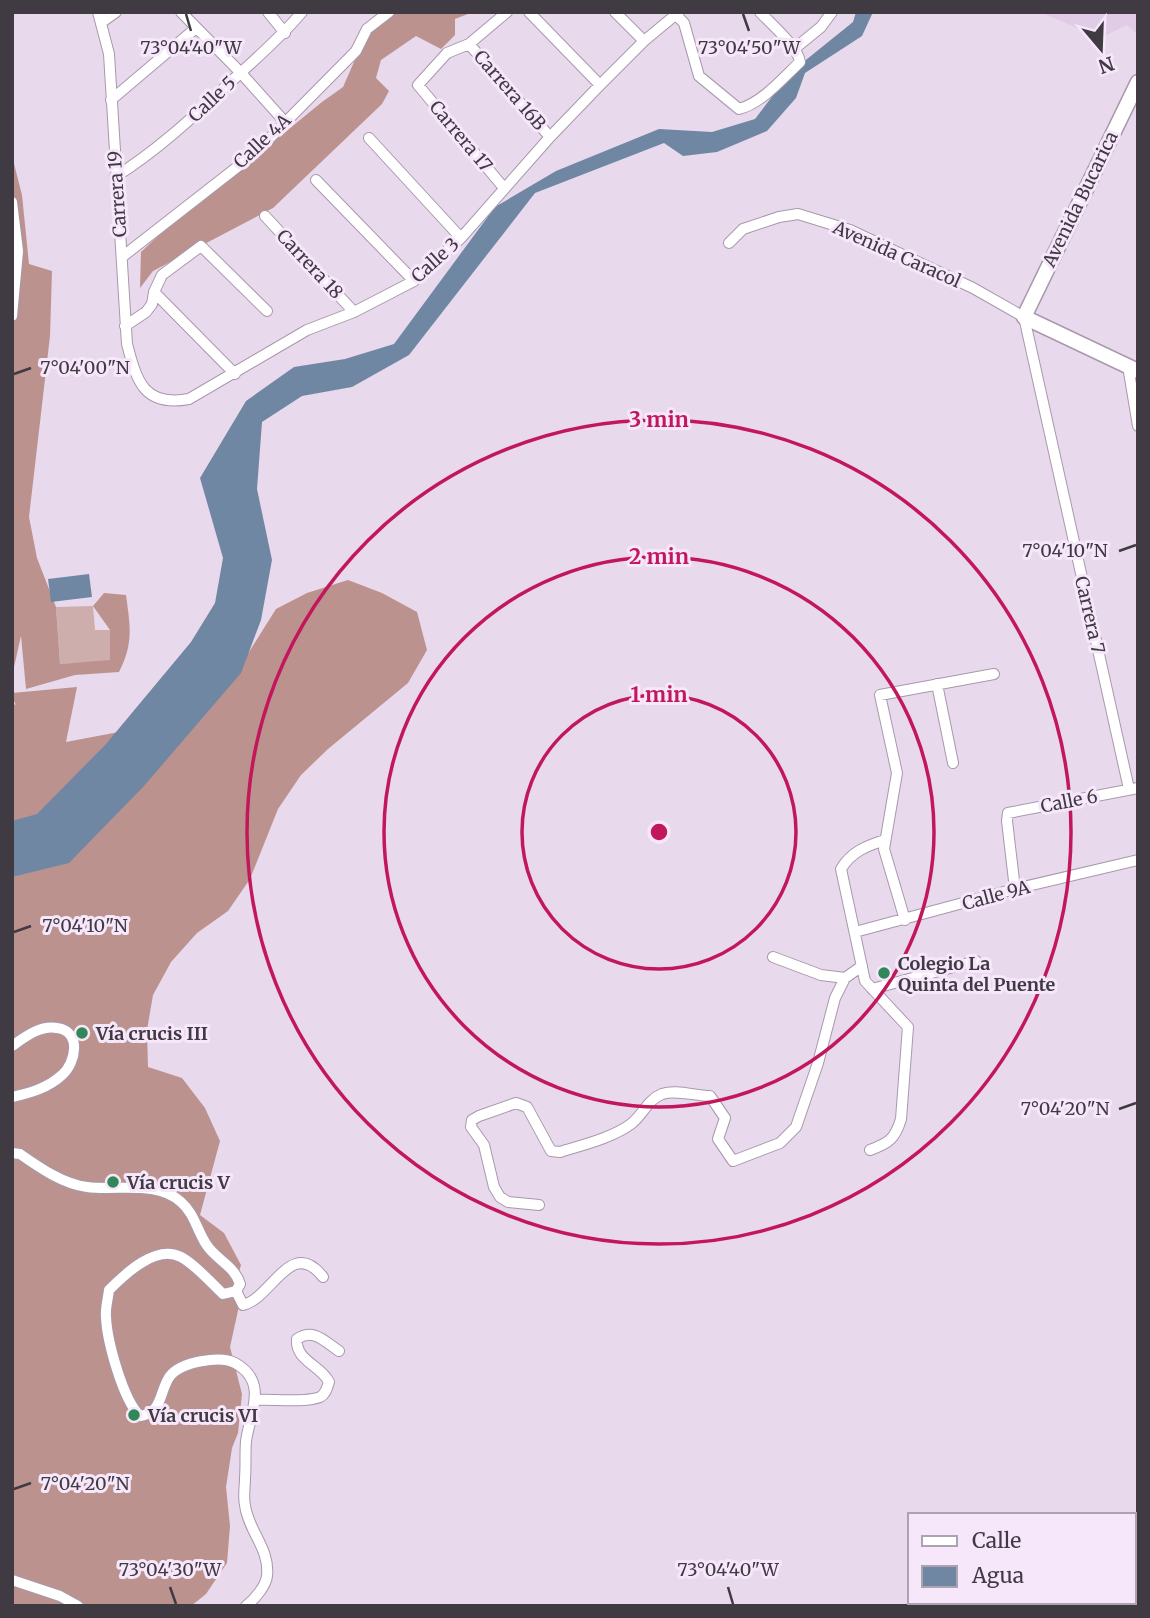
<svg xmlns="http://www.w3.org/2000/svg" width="1150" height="1618" font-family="Merriweather,serif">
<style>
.built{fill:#e0cce6}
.green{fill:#cdaeac}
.forest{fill:#bc928f}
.water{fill:#7087a3}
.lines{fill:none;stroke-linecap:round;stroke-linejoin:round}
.street-casing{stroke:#a799ab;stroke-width:12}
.secondary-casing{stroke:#a799ab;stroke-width:17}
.street{stroke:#fff;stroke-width:10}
.secondary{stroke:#fff;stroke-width:14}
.ticks{fill:none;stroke:#403a42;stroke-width:2.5}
.ring{fill:none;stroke:#c2185b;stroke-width:3.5}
.poi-dot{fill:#32875a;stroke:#f6e7fb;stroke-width:2.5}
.labels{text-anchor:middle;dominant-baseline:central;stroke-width:6;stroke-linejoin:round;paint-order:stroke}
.street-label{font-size:18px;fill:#403a42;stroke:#f6e7fb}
.poi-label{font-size:18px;font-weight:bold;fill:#403a42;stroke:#f6e7fb;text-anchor:start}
.ticks-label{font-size:18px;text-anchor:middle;fill:#403a42;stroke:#f6e7fb;stroke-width:6;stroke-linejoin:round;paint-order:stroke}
.centre{fill:#c2185b;stroke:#f6e7fb;stroke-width:3.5}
.ring-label{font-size:21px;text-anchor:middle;font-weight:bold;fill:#c2185b;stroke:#f6e7fb;stroke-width:6;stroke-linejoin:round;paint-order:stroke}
</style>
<rect width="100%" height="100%" fill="#e9d9ed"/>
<!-- built -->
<path class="built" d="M 1040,12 L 1138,12 L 1138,35 L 1127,25 L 1100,38 Z"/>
<!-- green -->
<path class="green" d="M 93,606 L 95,630 L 110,630 L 110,661 L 60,664 L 56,607 Z"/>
<!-- forest -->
<path class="forest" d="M 391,12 L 473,12 L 455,19 L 455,35 L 441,49 L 416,36 L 381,60 L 376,78 L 389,91 L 382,104 L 273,208 L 153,271 L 140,288 L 141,252 L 158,236 L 322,102 L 343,87 L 368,30 Z
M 12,156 L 22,195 L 29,264 L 52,271 L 50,336 L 29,517 L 37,558 L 56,607 L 60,664 L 110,660 L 110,630 L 93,606 L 104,593 L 126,595 C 130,625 134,643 119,672 L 75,675 L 26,689 L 21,636 L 12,676 Z
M 348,580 L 382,593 L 417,612 L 427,650 L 408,683 L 328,749 L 301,775 L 278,809 L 250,879 L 228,911 L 197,933 L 171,962 L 153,995 L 147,1030 L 148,1067 L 182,1078 L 205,1108 L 220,1141 L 200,1215 L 224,1233 L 241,1265 L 235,1285 L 239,1306 L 230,1347 L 242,1394 L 238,1433 L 232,1448 L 226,1487 L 230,1526 L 227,1563 L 206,1594 L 191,1606 L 12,1606 L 12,703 L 16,705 L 12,698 L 12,693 L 77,687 L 66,742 L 145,727 L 237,671 L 276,609 L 307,593 Z"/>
<!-- water -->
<path class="water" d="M 856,12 L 873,12 L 862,36 L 805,73 L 796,98 L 767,131 L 717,152 L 683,156 L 664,143 L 535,193 L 409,355 L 352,387 L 302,396 L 262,422 L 257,489 L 272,560 L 261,620 L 241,673 L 144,786 L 69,863 L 12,877 L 12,821 L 37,814 L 106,744 L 191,642 L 215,603 L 223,558 L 200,478 L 246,401 L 294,367 L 345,359 L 394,344 L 495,207 L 556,171 L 659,129 L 712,132 L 755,119 L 791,72 L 853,22 Z
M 89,574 L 92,597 L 51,602 L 48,579 Z"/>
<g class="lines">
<!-- street casing -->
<g class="street-casing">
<path id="street" d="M 98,12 L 109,54 L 127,344 C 137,382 144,407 189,399 L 307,330 L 354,312 L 414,281 L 461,238 L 550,137 L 600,85 L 644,41 L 679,12
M 181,12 L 241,73 L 284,121
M 268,12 L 285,33
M 529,12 L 600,85
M 615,12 L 644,41
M 676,15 L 684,23 L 699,76 L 739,109 C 762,103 783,78 800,62 C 798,47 771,24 760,12
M 102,22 L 116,12
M 469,44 L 550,137
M 794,49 L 821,27 L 832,12
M 111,100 L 196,28
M 369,138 L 461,238
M 115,177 C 160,149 197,113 236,77 C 259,56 282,36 302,12
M 316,180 L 414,281
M 504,188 L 418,85 L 447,53 L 469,44 L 507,12
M 12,202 L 18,251 L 12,316
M 265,216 L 354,312
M 729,243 L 743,229 L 779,217 L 798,214 L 850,230 L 973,288 L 1024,317 L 1129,789
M 122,257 L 254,154 L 356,51 L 367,29 L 389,12
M 154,292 L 235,374
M 125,326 L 146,312 L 152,304 L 154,292 L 162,275 L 201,246 L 267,311
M 1128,366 L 1138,426
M 937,684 L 953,763
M 1015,889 L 1007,821 L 1008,813 L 1138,788
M 905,920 L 884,849 L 897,773 L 880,695 L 994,674
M 855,932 L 1015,889 L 1138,860
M 773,957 L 821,975 L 845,978
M 872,989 L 976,961
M 12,1046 C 25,1037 40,1025 57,1028 C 82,1031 76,1063 62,1075 C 48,1088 30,1093 12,1097
M 870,1150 C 889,1143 895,1139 901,1119 L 908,1027 L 865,981 L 841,869 C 851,852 866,846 885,840
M 12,1153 L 20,1154 C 40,1168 63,1184 87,1187 C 117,1191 157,1180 181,1202 C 194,1213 197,1230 206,1244 C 216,1260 234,1265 240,1284 L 236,1291 L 223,1294 C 210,1282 196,1265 181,1257 C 156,1244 125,1274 109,1290 C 108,1299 105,1309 106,1317 C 107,1341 123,1400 140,1416 C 163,1413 159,1391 170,1376 C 181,1362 220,1355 235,1363 C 269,1382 250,1413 246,1441 C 245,1453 246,1466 245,1478 C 245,1487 243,1497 245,1505 C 248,1531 270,1548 267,1576 C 266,1586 254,1600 246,1606
M 539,1205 L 508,1202 L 500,1197 L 494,1187 L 484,1145 L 471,1127 L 472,1120 L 479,1116 L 516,1103 L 527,1107 L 551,1151 L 560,1152 C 582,1145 612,1138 631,1124 C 643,1115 647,1100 662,1094 C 676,1089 695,1096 710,1096 L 725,1118 L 718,1139 L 733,1161 L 780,1143 L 796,1127 L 818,1063 L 835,998 L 845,978 L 862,966
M 236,1291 L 243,1305 C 272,1298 291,1236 323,1277
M 256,1400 C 272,1399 306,1403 320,1397 C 326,1394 327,1388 329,1382 C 321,1365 295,1361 297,1339 C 314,1328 324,1341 339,1351
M 12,1580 L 60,1596 L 78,1606"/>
</g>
<!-- secondary casing -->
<g class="secondary-casing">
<path id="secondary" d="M 1138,82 L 1024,317 L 1138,371"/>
</g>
<!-- street -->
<use href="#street" class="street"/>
<!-- secondary -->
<use href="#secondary" class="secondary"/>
</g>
<!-- ticks -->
<path class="ticks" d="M 186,14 L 191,31M 743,14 L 749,31M 14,374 L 31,368M 1119,551 L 1136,545M 14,932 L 31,926M 1119,1109 L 1136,1103M 14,1489 L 31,1483M 170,1587 L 176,1604M 728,1587 L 733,1604"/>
<!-- distance rings -->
<g class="ring">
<circle cx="659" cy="832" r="137"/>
<circle cx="659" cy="832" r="275"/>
<circle cx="659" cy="832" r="412"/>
</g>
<!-- markers -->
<g class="poi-dot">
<circle cx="884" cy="973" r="7"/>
<circle cx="82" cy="1033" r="7"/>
<circle cx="113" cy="1182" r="7"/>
<circle cx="134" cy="1415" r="7"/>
</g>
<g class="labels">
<!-- street labels -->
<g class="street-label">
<text transform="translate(510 90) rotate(49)">Carrera 16B</text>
<text transform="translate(212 99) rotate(-43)">Calle 5</text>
<text transform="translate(461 136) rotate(50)">Carrera 17</text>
<text transform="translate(262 141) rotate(-43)">Calle 4A</text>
<text transform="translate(117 194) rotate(-94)">Carrera 19</text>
<text transform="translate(1080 199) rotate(-64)">Avenida Bucarica</text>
<text transform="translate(897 254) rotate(24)">Avenida Caracol</text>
<text transform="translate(435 260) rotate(-42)">Calle 3</text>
<text transform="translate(310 264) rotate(47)">Carrera 18</text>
<text transform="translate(1090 615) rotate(77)">Carrera 7</text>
<text transform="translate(1069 801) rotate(-11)">Calle 6</text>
<text transform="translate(996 895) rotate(-15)">Calle 9A</text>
</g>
<!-- poi labels -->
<g class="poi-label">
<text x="898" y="963">Colegio La<tspan x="898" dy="21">Quinta del Puente</tspan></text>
<text x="96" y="1033">Vía crucis III</text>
<text x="127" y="1182">Vía crucis V</text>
<text x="148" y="1415">Vía crucis VI</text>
</g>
</g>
<g class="ticks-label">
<text x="191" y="54">73°04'40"W</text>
<text x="749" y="54">73°04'50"W</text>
<text x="85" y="374">7°04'00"N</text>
<text x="1065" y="557">7°04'10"N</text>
<text x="85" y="932">7°04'10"N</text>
<text x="1065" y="1115">7°04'20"N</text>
<text x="85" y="1490">7°04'20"N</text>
<text x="170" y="1576">73°04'30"W</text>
<text x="728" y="1576">73°04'40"W</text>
</g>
<circle cx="659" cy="832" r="10" class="centre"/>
<g class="ring-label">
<text x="659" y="427">3 min</text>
<text x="659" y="564">2 min</text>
<text x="659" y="702">1 min</text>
</g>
<!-- border -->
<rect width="1150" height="1618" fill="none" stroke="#403a42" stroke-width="28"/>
<!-- legend -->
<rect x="908" y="1513" width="228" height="91" fill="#f6e7fb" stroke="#ada2b1" stroke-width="2"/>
<rect x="922" y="1536" width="35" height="10" fill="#ffffff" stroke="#ada2b1" stroke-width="2"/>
<text x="972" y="1548" font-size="21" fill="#403a42">Calle</text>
<rect x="922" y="1566" width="35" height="21" fill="#7087a3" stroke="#ada2b1" stroke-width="2"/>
<text x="972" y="1583" font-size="21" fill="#403a42">Agua</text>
<!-- north arrow -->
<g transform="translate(1101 49) rotate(161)" stroke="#f6e7fb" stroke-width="5" paint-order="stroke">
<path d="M0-5L12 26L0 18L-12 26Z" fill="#403a42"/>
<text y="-10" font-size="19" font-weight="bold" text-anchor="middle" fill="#403a42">N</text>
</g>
</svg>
